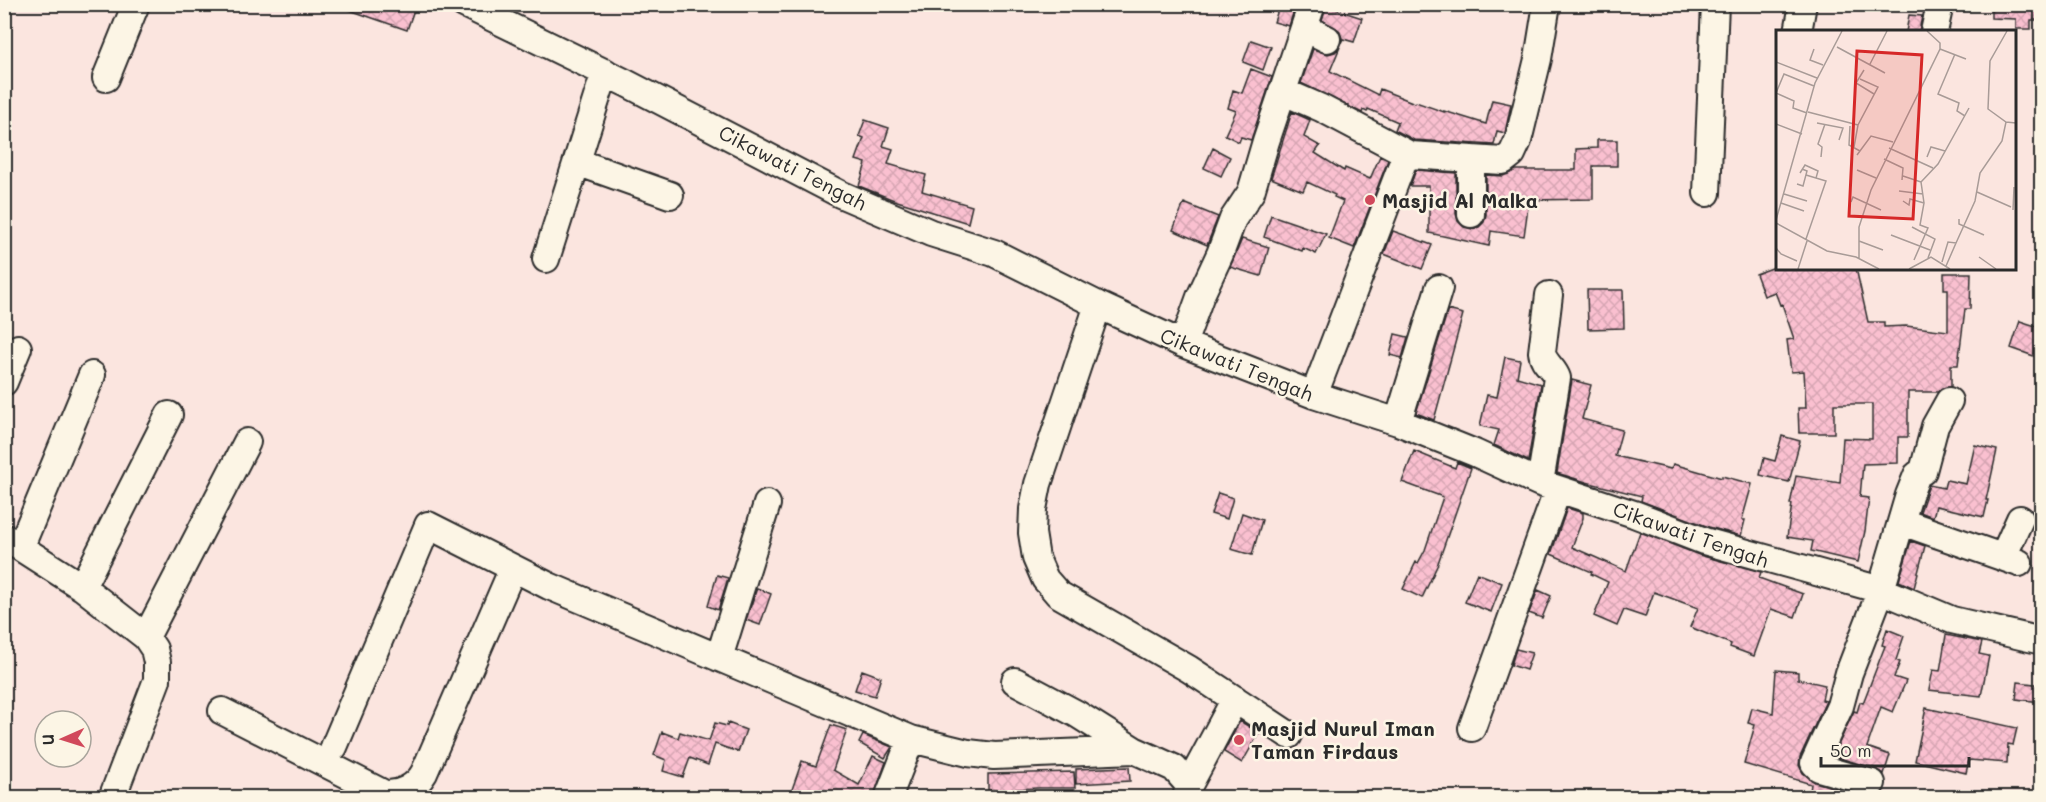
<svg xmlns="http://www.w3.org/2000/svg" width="2046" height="802" font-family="Mali,sans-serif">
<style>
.building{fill:url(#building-cross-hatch);stroke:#2b2b2b;stroke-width:1.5}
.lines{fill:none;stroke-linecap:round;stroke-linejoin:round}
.minor-casing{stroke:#2b2b2b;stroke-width:30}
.minor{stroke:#fcf5e5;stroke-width:26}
.poi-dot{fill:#d1495b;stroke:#fcf5e5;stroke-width:2}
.labels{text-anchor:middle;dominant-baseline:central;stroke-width:5;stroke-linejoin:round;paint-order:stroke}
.street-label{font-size:20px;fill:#2b2b2b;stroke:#fcf5e5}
.poi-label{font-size:20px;font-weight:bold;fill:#2b2b2b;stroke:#fcf5e5;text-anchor:start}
.inset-road{fill:none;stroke:#a89b97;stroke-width:1.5}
.view{fill:#d62828;fill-opacity:0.15;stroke:#d62828;stroke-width:3}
.inset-edge{fill:none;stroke:#2b2b2b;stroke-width:3}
</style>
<defs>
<pattern id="building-cross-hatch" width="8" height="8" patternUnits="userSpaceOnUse" patternTransform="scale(1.5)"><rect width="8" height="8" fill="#fac0d0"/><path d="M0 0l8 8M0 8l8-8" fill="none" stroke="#d6a5b3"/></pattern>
</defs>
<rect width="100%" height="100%" fill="#fbe5df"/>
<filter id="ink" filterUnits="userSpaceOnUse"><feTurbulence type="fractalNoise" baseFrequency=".0167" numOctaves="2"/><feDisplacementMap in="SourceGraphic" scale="12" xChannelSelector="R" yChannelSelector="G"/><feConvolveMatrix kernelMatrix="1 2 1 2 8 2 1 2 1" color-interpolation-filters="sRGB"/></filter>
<g filter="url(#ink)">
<!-- building -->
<path class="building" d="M 342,4 L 416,4 L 407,30 L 341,7 Z
M 1280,4 L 1296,4 L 1289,26 L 1274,22 Z
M 1991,4 L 2042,5 L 2042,20 L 2031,20 L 2031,29 L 2016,29 L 2016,19 L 1991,18 Z
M 1326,6 L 1362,18 L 1354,42 L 1343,39 L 1341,43 L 1342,38 L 1339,30 L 1322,20 Z
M 1909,15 L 1922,16 L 1919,32 L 1906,32 Z
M 1251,40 L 1271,47 L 1263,70 L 1243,62 Z
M 1340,47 L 1330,71 L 1378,95 L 1380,89 L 1415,103 L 1416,102 L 1444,112 L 1444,111 L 1486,124 L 1492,100 L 1511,104 L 1505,133 L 1497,131 L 1494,145 L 1414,140 L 1395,130 L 1398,122 L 1368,109 L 1367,112 L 1363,110 L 1362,113 L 1301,83 L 1313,49 L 1328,54 L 1335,52 Z
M 1251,69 L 1272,77 L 1251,140 L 1241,137 L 1239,142 L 1225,135 L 1236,111 L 1228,108 L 1233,90 L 1242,93 Z
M 1292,112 L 1310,120 L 1304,137 L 1320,146 L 1315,153 L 1344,171 L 1345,168 L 1370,179 L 1380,156 L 1388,160 L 1354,248 L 1329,238 L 1343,201 L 1334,197 L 1335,195 L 1307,182 L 1303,191 L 1271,178 Z
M 865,120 L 889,128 L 883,146 L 893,149 L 888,164 L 926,175 L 922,191 L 972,206 L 968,223 L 894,200 L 859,186 L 866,163 L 856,160 L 864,138 L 859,136 Z
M 1597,140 L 1617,140 L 1617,166 L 1593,166 L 1593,199 L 1529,200 L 1524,236 L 1491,231 L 1489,246 L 1429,233 L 1429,186 L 1410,186 L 1416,170 L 1456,173 L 1456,214 L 1458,221 L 1464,227 L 1472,229 L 1479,227 L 1484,222 L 1486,215 L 1486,175 L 1503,176 L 1516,170 L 1576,170 L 1576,149 L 1597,148 Z
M 1213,148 L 1230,157 L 1221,176 L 1204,168 Z
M 1184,203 L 1218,217 L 1207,245 L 1173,230 Z
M 1271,215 L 1326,234 L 1316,254 L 1303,248 L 1302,251 L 1264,237 Z
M 1393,231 L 1432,245 L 1422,269 L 1384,254 Z
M 1242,239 L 1269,247 L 1261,276 L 1230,267 Z
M 1772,268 L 1856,268 L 1868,322 L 1884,322 L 1884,327 L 1906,326 L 1948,331 L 1948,289 L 1944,289 L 1944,273 L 1971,273 L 1970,309 L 1965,309 L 1958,365 L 1951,365 L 1951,387 L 1942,388 L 1938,392 L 1908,392 L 1908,437 L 1898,437 L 1898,463 L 1863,464 L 1860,497 L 1869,498 L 1865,531 L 1858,562 L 1811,551 L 1813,541 L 1787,537 L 1792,504 L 1790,504 L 1796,476 L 1840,483 L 1843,438 L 1872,439 L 1872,404 L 1834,404 L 1834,433 L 1799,433 L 1798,408 L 1806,408 L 1804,371 L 1791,372 L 1787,340 L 1794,339 L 1782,304 L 1780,305 L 1775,292 L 1764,296 L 1756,274 Z
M 1587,290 L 1623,290 L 1624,328 L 1588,329 Z
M 1448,310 L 1463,314 L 1434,420 L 1416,413 Z
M 2020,321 L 2042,328 L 2042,359 L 2011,348 Z
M 1395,334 L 1408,337 L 1402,358 L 1390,355 Z
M 1505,357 L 1520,360 L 1517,377 L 1541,384 L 1528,461 L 1494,445 L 1499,430 L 1480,426 L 1487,395 L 1497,397 Z
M 1572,380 L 1591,385 L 1582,419 L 1622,430 L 1615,456 L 1671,469 L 1673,464 L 1722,478 L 1722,476 L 1752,484 L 1742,520 L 1745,520 L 1741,536 L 1709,527 L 1641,501 L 1642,496 L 1586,482 L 1557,473 Z
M 1782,436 L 1800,441 L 1789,482 L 1760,475 L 1764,458 L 1775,461 Z
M 1975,445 L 1997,450 L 1986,500 L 1988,500 L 1984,517 L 1936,506 L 1933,517 L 1920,512 L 1929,485 L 1944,488 L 1946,480 L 1966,484 Z
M 1414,451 L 1455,468 L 1457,462 L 1471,468 L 1437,566 L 1422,598 L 1403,589 L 1416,562 L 1418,563 L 1425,550 L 1443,497 L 1402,482 Z
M 1218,493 L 1233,498 L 1227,519 L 1211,514 Z
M 1567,508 L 1583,513 L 1583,518 L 1572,547 L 1626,571 L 1640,532 L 1699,555 L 1761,572 L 1759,578 L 1803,594 L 1795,617 L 1771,609 L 1754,656 L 1730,647 L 1731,644 L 1690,627 L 1698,608 L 1654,592 L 1645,617 L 1624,610 L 1617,626 L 1594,616 L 1608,582 L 1591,574 L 1592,572 L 1551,554 Z
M 1242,513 L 1262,520 L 1252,555 L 1231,549 Z
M 1911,541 L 1925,546 L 1914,588 L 1899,581 Z
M 1477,573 L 1502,583 L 1491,612 L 1465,602 Z
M 717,575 L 728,578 L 718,610 L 708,606 Z
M 757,588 L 771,594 L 760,625 L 746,620 Z
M 1538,590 L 1551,596 L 1542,618 L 1529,613 Z
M 1887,629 L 1904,636 L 1896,660 L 1900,662 L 1894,677 L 1906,681 L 1893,712 L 1881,707 L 1867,747 L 1890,755 L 1884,774 L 1876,769 L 1833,756 L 1854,711 L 1857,712 L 1860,702 L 1863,703 L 1885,646 L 1882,645 Z
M 1946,635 L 1982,642 L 1979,654 L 1989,656 L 1981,696 L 1929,690 L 1933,670 L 1940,671 Z
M 1516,649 L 1532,653 L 1526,670 L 1511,665 Z
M 862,670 L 881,677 L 875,696 L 855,690 Z
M 1776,670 L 1798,672 L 1798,679 L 1825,685 L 1822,700 L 1826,701 L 1800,757 L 1799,765 L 1803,773 L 1815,782 L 1862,796 L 1861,798 L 1809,798 L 1811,784 L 1744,764 L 1755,725 L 1748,723 L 1752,708 L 1773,713 Z
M 2018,682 L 2042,685 L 2042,702 L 2016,699 Z
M 1926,708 L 2017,728 L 2013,745 L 2008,744 L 2007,763 L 1969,760 L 1966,773 L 1915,761 Z
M 1240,721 L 1259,733 L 1242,763 L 1224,752 Z
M 715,723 L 727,726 L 728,723 L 746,730 L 738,752 L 715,744 L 708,765 L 690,758 L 683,777 L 663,771 L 666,760 L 654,755 L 662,732 L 678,738 L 680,732 L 709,741 Z
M 831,725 L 847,730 L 833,770 L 859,785 L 873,756 L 886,762 L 873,798 L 789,798 L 802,761 L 816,766 Z
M 863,735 L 892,747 L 885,758 L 859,743 Z
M 1129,767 L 1130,781 L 1076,784 L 1076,769 Z
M 1074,772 L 1075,788 L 1039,788 L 1017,789 L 1017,791 L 988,790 L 988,774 Z"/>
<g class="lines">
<!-- minor casing -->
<g class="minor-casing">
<path id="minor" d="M 464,4 L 626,83 L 840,194 L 931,233 L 994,253 L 1098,305 L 1183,344 L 1314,395 L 1398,422 L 1475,453 L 1540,483 L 1634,514 L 1704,541 L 1881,590 L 1952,620 L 2042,641
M 1305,28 L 1327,39
M 1798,32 L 1803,4
M 1934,32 L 1940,4
M 106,78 L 136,4
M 1282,91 L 1321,108 L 1410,155
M 1471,159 L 1471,214
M 577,162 L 670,195
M 1707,193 L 1715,4
M 546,259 L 605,72
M 1098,305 L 1038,484 L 1033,509 L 1032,533 L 1036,558 L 1045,579 L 1058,594 L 1189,669 L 1289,735
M 1183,344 L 1200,297 L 1220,254 L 1233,219 L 1251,192 L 1266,141 L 1312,4
M 4,382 L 18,348
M 1314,395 L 1403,162 L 1410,155 L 1503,161 L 1512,154 L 1518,141 L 1538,59 L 1547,4
M 1398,422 L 1439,288
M 1540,483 L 1557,378 C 1554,368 1543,363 1542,352 L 1549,295
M 1902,522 L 2019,563
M 4,537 L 82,587 L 146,637 L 154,649 L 157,662 L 157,680 L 112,798
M 21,546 L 92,375
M 2003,557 L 2020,519
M 82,587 L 169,415
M 146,637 L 247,442
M 719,658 L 767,504
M 1015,681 L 1077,714 L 1134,750
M 222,711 L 385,794 C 400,795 416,787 424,773 L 513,568
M 1472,728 L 1558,489
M 334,747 L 428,525 L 549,586 L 911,739 L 968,753 L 994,756 L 1134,750 L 1174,768 L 1189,785
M 1872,783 L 1819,768 L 1814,763 L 1840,706 L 1849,673 L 1881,590 L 1909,495 L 1917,475 L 1923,471 L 1935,426 L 1949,401
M 888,798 L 911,739
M 1186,798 L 1189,785 L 1235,699"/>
</g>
<!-- minor -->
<use href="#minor" class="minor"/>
</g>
</g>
<!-- markers -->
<g class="poi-dot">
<circle cx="1370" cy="200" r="6"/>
<circle cx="1239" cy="740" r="6"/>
</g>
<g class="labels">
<!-- street labels -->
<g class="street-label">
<text transform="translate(793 167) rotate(27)">Cikawati Tengah</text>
<text transform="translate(1237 364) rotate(22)">Cikawati Tengah</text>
<text transform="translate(1691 534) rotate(19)">Cikawati Tengah</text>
</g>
<!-- poi labels -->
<g class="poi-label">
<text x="1382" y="200">Masjid Al Malka</text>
<text x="1251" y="728">Masjid Nurul Iman<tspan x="1251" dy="23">Taman Firdaus</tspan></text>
</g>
</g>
<!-- overview -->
<g transform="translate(1776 30)">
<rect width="240" height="240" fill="#fbe5df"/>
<path class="inset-road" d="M 231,1 L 214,31 L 212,79 L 230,92 L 240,93M 61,17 L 109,43M 38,19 L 34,30 L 47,35M 164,19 L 190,29M 179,24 L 162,64 L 183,73 L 181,81 L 189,86M 0,32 L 41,48M 94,34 L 111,1M 88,40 L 80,53 L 98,64M 0,63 L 8,44 L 38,56M 0,63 L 18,71 L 17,78 L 31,83M 32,82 L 82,95M 41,93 L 67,98 L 63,110M 0,94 L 26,104M 74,96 L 73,115 L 84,121M 78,117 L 82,95 L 102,57 L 84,49M 113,118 L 157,138M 81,125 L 95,106 L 117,112M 45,127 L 46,117 L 42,114 L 49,94M 151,127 L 155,117 L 169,121M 108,129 L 127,138 L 126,150M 81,140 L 100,148M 24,143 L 29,135 L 42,141 L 40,148M 30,145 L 50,151 L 30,209M 127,146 L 145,152M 145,152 L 162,134 L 193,78M 21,154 L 27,156 L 31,141 L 26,139M 123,161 L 147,164M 201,162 L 235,177M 8,164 L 31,171M 127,171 L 133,175 L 134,169 L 148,173M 75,172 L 77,167 L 105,180M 5,173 L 28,181M 237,180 L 238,157M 183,189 L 183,194 L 208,205M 0,190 L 39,53 L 66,1M 0,193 L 51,221 L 80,227 L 103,239M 136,197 L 159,209 L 152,228M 115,205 L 154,220M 83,211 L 107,220M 0,218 L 5,224 L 21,231M 203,227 L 220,239M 83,228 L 83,197 L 95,160 L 164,19 L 164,13 L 151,1M 138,230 L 152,198 L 144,195 L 148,173 L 145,152M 166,232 L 172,212 L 180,213 L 199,171 L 204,143 L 226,111 L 230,92M 170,236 L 180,213M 22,239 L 31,211M 133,239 L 155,227 L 174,239"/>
<path class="view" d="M 81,21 L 146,25 L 137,189 L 73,186 Z"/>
<rect width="240" height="240" class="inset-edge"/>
</g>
<!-- margin -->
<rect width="2046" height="802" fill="none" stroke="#fcf5e5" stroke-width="24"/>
<rect x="12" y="12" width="2022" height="778" fill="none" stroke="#2b2b2b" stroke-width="2" filter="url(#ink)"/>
<!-- north arrow -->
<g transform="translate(63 739) rotate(267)"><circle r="28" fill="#fcf5e5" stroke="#a8a49b" stroke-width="1.5"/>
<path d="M0-4.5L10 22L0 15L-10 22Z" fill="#d1495b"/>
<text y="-9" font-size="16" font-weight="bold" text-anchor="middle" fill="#2b2b2b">U</text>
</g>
<!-- scale -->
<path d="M1821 757v9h148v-9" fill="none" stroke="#2b2b2b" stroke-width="3"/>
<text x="1830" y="757" font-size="18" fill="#2b2b2b" stroke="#fcf5e5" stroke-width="4.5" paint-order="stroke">50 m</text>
</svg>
